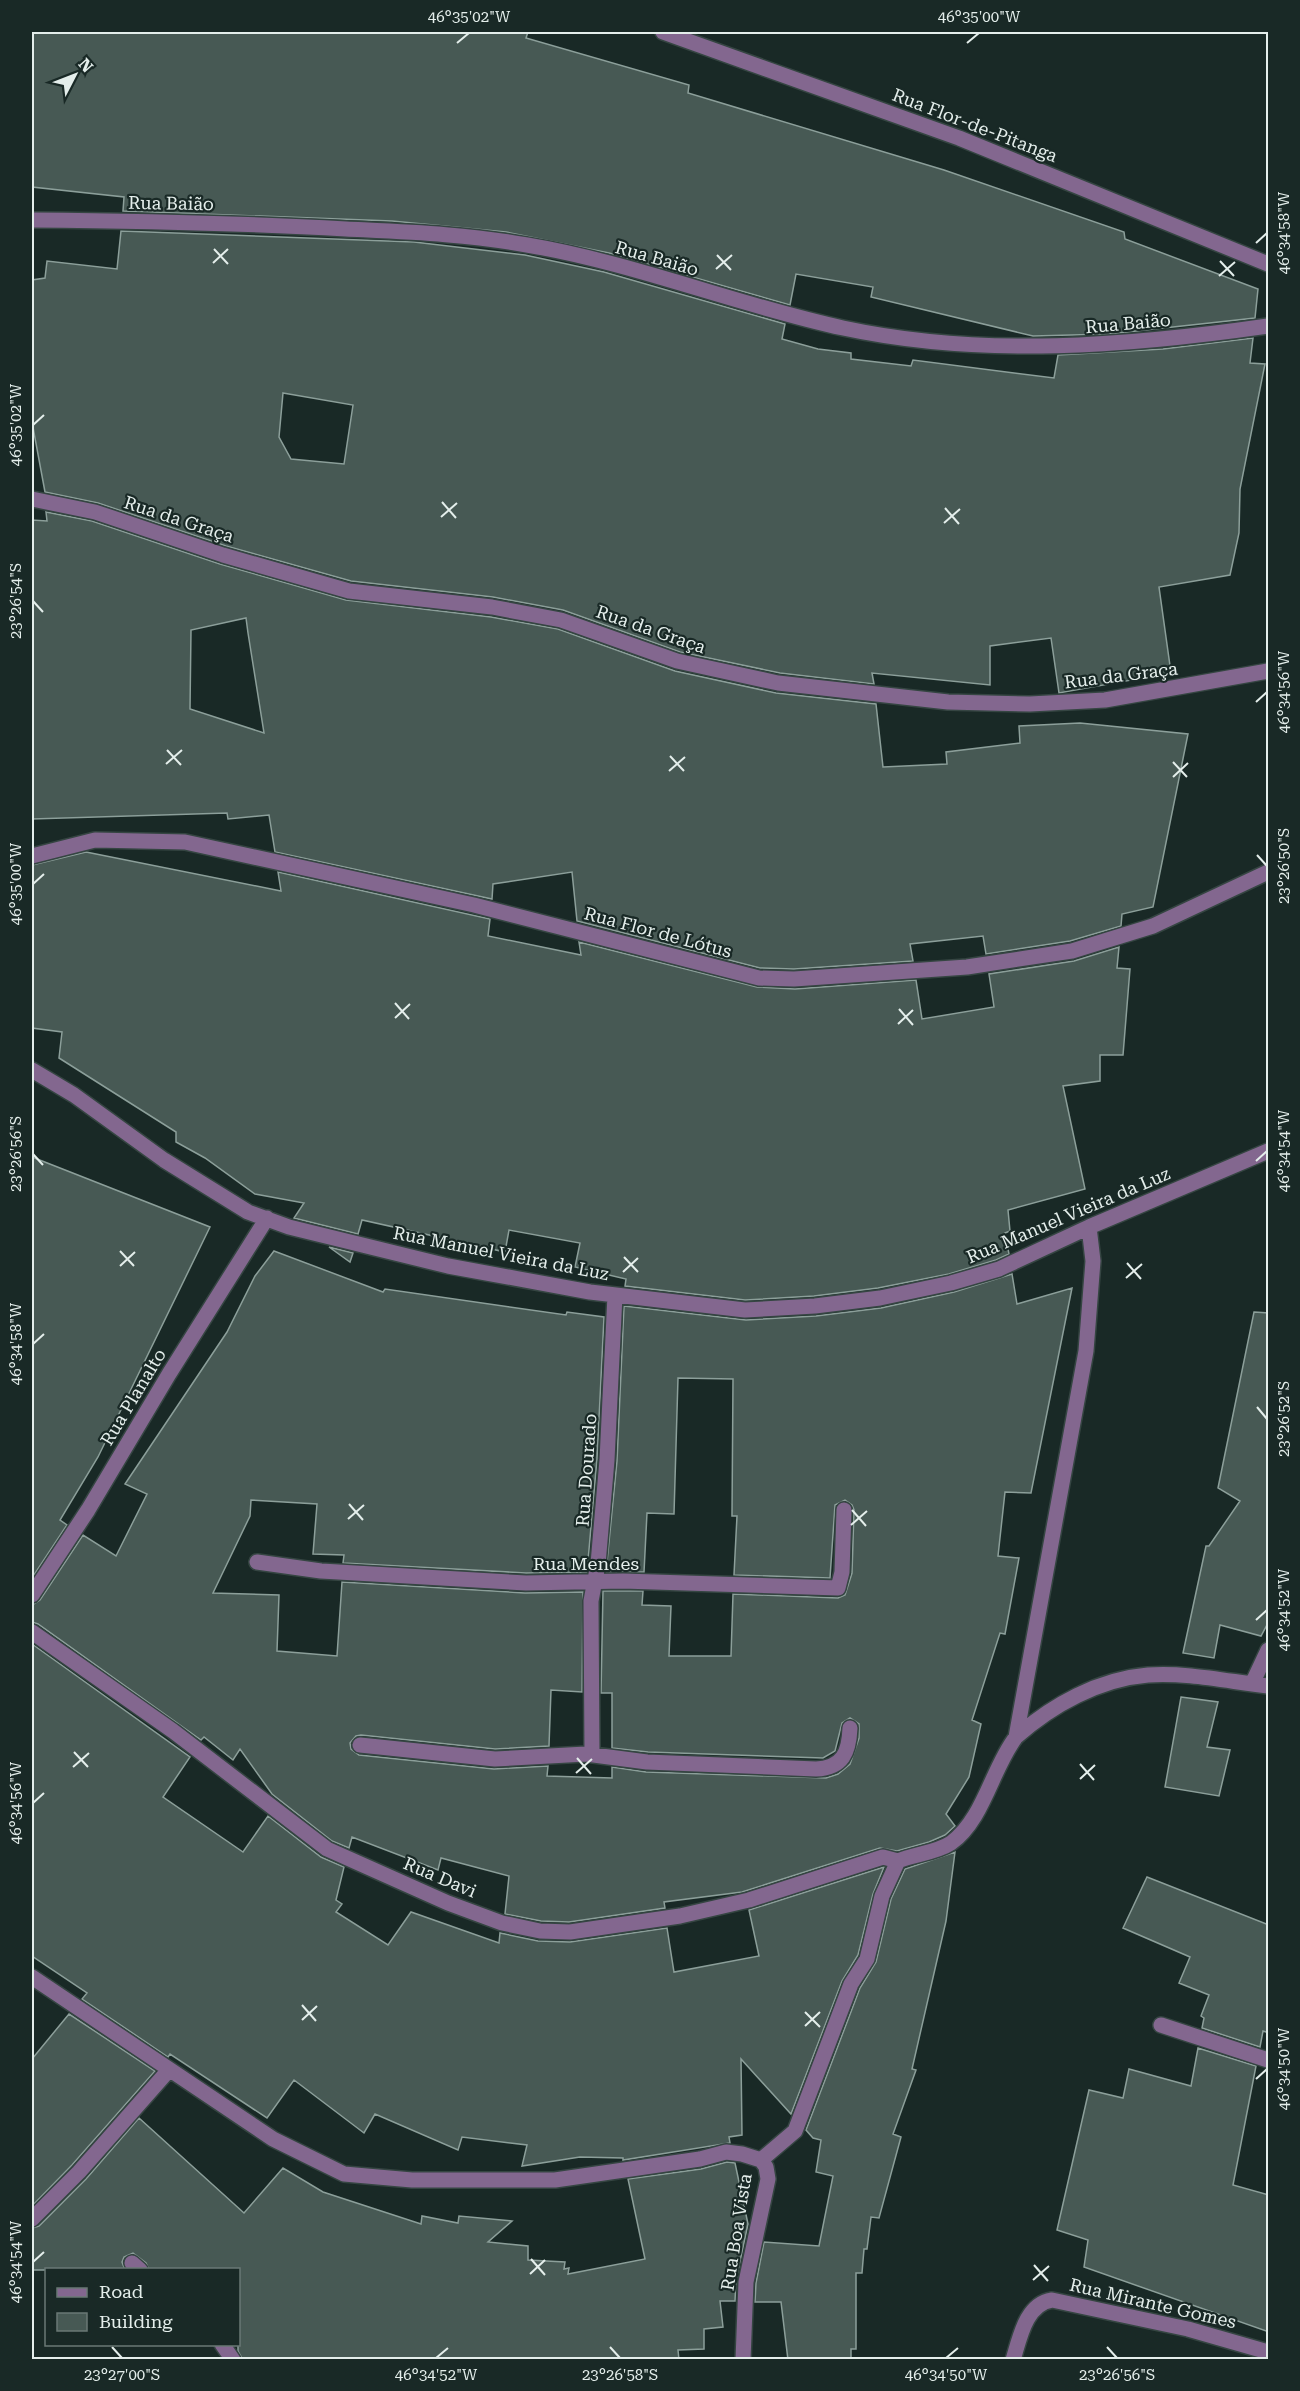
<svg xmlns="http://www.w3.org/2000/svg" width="1300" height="2391" font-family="'Roboto Serif',serif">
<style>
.building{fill:#475954;stroke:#8c9f9a;stroke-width:1.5;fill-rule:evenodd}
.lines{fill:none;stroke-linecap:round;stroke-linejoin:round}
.minor-casing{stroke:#354542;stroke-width:18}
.minor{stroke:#83678f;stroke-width:15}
.ticks{fill:none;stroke:#e4eeeb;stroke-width:2}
.labels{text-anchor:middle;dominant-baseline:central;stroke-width:4.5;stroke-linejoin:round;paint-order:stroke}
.street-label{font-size:18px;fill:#e4eeeb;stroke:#192926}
.neatline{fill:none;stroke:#e4eeeb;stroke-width:2}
.ticks-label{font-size:15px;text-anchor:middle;fill:#e4eeeb}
</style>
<rect width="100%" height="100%" fill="#192926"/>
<!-- building -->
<path class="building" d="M 32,32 L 528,32 L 526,38 L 689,85 L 688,93 L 944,170 L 1124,232 L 1125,239 L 1258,289 L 1255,318 L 1109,334 L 1033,336 L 871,297 L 873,287 L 796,274 L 790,305 L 609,253 L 506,232 L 392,221 L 123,211 L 124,197 L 32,187 Z
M 121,231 L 414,242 L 525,255 L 604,272 L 785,324 L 782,339 L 818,349 L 851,353 L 851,359 L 911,366 L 913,360 L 1054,378 L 1058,355 L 1163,349 L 1253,338 L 1250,363 L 1265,364 L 1240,489 L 1239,533 L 1230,575 L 1159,587 L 1171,673 L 1059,693 L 1051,638 L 990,646 L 990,685 L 872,673 L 874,684 L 780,673 L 680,652 L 563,610 L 493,597 L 351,581 L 226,546 L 98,503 L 45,492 L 32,422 L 32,280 L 45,278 L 47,261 L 117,269 ZM 283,393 L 353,405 L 344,464 L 291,459 L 279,437 Z
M 46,512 L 92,521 L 220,564 L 346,600 L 491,617 L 558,629 L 675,671 L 776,693 L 876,704 L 883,767 L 947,764 L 946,752 L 1020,743 L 1019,726 L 1080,723 L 1188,734 L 1153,907 L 1122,914 L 1121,926 L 1070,941 L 986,954 L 983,936 L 910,944 L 913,961 L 794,969 L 760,968 L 577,921 L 572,872 L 493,884 L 492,899 L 275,852 L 269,815 L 228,819 L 227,813 L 32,819 L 32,520 L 47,521 ZM 246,618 L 248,633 L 264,733 L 190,709 L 191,630 Z
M 86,852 L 281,891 L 278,872 L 490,919 L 488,936 L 581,955 L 579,942 L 757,987 L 795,989 L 916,980 L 922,1019 L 994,1007 L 989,974 L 1074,961 L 1119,947 L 1117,968 L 1130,969 L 1123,1055 L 1100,1055 L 1100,1081 L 1063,1086 L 1085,1189 L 1008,1210 L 1010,1231 L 1005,1233 L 1009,1254 L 996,1260 L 949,1274 L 878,1288 L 814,1296 L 745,1300 L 625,1286 L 626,1279 L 575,1267 L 580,1243 L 509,1230 L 505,1252 L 362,1220 L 358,1234 L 294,1218 L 304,1203 L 255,1194 L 205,1158 L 176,1142 L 176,1132 L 59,1058 L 62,1032 L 32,1028 L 32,865 Z
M 32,1157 L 210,1227 L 98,1457 L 60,1520 L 67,1525 L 32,1578 Z
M 329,1247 L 353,1253 L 350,1262 Z
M 274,1251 L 383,1292 L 385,1289 L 566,1315 L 567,1312 L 604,1317 L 597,1459 L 587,1572 L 526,1573 L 343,1563 L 344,1555 L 313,1554 L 317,1504 L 251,1500 L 250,1516 L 213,1593 L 279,1595 L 277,1651 L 337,1656 L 342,1582 L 525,1593 L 583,1592 L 582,1692 L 551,1690 L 549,1746 L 495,1749 L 361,1735 L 356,1736 L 350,1743 L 351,1749 L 359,1755 L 494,1769 L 548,1766 L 547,1776 L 612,1778 L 612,1767 L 646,1772 L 826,1778 L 838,1774 L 850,1764 L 859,1738 L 859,1724 L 850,1718 L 842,1723 L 835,1751 L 823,1758 L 648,1752 L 612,1748 L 612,1693 L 601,1693 L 603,1591 L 643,1591 L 642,1605 L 671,1606 L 669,1656 L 731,1656 L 733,1594 L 838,1598 L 845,1595 L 852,1573 L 854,1510 L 852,1505 L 845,1500 L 835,1505 L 830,1578 L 734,1575 L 737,1516 L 732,1516 L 733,1379 L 678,1378 L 674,1514 L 647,1513 L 644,1572 L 606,1572 L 617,1461 L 624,1306 L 746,1320 L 816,1316 L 881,1308 L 954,1292 L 1012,1274 L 1017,1304 L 1072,1288 L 1031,1493 L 1005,1492 L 998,1556 L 1019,1558 L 1005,1634 L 1000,1633 L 972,1720 L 981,1724 L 969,1777 L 946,1814 L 955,1826 L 945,1835 L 929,1842 L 897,1851 L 880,1848 L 742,1892 L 664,1902 L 665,1908 L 569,1922 L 541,1921 L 505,1914 L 509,1876 L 441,1858 L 438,1870 L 352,1837 L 349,1848 L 332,1841 L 272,1794 L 240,1749 L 233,1760 L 204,1737 L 201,1740 L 38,1624 L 32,1622 L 32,1605 L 40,1600 L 83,1535 L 116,1556 L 147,1494 L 125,1484 L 227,1332 L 255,1276 Z
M 1254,1312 L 1269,1313 L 1269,1621 L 1261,1636 L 1220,1625 L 1214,1658 L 1183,1653 L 1206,1546 L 1209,1546 L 1240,1501 L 1218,1488 Z
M 32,1644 L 190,1757 L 163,1797 L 243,1852 L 268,1816 L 321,1857 L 344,1867 L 336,1900 L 342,1904 L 336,1912 L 388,1945 L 411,1912 L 499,1943 L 500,1933 L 538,1941 L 570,1942 L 667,1928 L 674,1972 L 759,1956 L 749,1910 L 884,1867 L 873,1894 L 858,1955 L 842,1981 L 791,2114 L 741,2059 L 742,2135 L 729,2137 L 730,2143 L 623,2160 L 623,2158 L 580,2157 L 522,2166 L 527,2145 L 462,2137 L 458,2150 L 375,2114 L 364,2133 L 294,2080 L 267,2118 L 170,2054 L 168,2057 L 82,1999 L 87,1993 L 32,1956 Z
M 1181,1697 L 1218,1702 L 1207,1747 L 1230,1750 L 1219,1796 L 1165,1787 Z
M 955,1852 L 946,1921 L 912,2069 L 916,2070 L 893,2134 L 901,2137 L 879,2218 L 871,2217 L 867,2249 L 864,2249 L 862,2273 L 856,2273 L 856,2349 L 851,2349 L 851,2360 L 788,2360 L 781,2302 L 755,2302 L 756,2283 L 764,2242 L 819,2246 L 833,2176 L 816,2172 L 821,2140 L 813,2138 L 806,2130 L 860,1988 L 876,1962 L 891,1899 L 905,1869 Z
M 1147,1877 L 1269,1925 L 1269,2033 L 1263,2031 L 1260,2047 L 1202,2028 L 1204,2018 L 1201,2016 L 1209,1995 L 1179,1983 L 1190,1957 L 1123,1928 Z
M 69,2014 L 155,2071 L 72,2165 L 32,2206 L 32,2059 Z
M 1198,2048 L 1256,2066 L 1233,2185 L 1269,2195 L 1269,2332 L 1084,2267 L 1088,2240 L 1057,2230 L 1089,2090 L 1123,2098 L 1129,2069 L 1191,2086 Z
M 139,2118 L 244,2213 L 283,2168 L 323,2192 L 421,2224 L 422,2216 L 458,2223 L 459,2216 L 512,2221 L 488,2242 L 528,2246 L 528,2260 L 565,2262 L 564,2269 L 569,2268 L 568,2274 L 645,2259 L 628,2179 L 701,2169 L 727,2162 L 735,2163 L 748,2224 L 736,2280 L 735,2301 L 720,2301 L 723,2327 L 704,2329 L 704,2349 L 678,2350 L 679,2360 L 243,2360 L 238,2351 L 238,2270 L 149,2270 L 146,2263 L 133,2253 L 124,2257 L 122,2262 L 125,2270 L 32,2270 L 32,2228 L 39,2226 L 86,2179 Z"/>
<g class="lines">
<!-- minor casing -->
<g class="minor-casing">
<path id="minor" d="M 663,32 L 959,138 L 1268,264
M 32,220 C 136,221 241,223 346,229 C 407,232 467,234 527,245 C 634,263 737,305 843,328 C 983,358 1129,346 1268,326
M 32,499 L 95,512 L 223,555 L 349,591 L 492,607 L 561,620 L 677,661 L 778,683 L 948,702 L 1030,704 L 1105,700 L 1268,671
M 32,856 L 95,840 L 185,842 L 474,905 L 759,978 L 794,979 L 967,967 L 1072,951 L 1153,926 L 1268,872
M 32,1070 L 74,1095 L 164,1160 L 248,1212 L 289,1227 L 448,1266 L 590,1292 L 745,1310 L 815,1306 L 880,1298 L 951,1283 L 999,1269 L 1089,1227 L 1268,1151
M 257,1562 L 321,1571 L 526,1583 L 623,1581 L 838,1588 L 842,1572 L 844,1510
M 32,1595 L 88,1510 L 169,1374 L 267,1218
M 32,1632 L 173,1731 L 327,1849 L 448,1903 L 502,1923 L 540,1931 L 570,1932 L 680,1916 L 749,1900 L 883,1857 L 898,1861
M 1252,1684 L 1268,1650
M 1016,1737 C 1052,1705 1099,1679 1148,1675 C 1186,1672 1231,1682 1268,1686
M 360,1745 L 495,1759 L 586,1754 L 647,1762 L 816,1769 C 843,1768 849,1752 850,1728
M 592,1755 L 591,1601 L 598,1564 L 607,1460 L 615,1295
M 898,1861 C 914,1854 936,1853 951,1843 C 984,1819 992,1768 1016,1737 L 1086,1351 L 1093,1261 L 1089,1227
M 32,1977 L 273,2139 L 344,2174 L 412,2180 L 555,2180 L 700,2159 L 726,2152 L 742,2154 L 761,2160
M 1161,2025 L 1268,2060
M 32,2219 L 79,2172 L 168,2071
M 132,2263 L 140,2270
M 222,2344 L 233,2360
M 743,2360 L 746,2282 L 768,2179 L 766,2167 L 761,2160 L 795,2131 L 851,1984 L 867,1959 L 882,1896 L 898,1861
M 1013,2360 C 1020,2337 1026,2304 1052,2300 L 1188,2329 L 1268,2352"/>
</g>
<!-- minor -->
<use href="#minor" class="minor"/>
</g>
<!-- ticks -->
<path class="ticks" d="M 457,43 L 469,33M 967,43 L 979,33M 1256,243 L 1267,233M 214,249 L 228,264M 717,255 L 731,270M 1220,261 L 1234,276M 213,263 L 228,249M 716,269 L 732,255M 1219,276 L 1235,262M 33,425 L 44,415M 442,502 L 456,518M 945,508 L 959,524M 441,517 L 457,503M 944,523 L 960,509M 33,601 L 43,612M 1256,702 L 1267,692M 167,750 L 181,765M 670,756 L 684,771M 1173,762 L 1187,777M 166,764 L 182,750M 669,771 L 685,757M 1173,777 L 1188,763M 1257,855 L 1267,866M 33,884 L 44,874M 395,1003 L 409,1019M 899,1009 L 913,1025M 395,1018 L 410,1004M 898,1024 L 913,1010M 33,1154 L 43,1165M 1256,1161 L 1267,1151M 120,1251 L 134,1266M 624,1257 L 638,1272M 1127,1263 L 1141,1279M 120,1266 L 135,1252M 623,1272 L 638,1258M 1126,1278 L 1142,1264M 33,1344 L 44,1334M 1257,1407 L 1267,1419M 349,1504 L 363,1520M 852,1510 L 866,1526M 348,1519 L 364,1505M 851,1525 L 867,1511M 1256,1620 L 1267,1610M 74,1752 L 88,1767M 577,1758 L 591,1774M 1080,1764 L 1094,1780M 73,1767 L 89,1753M 576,1773 L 592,1759M 1080,1779 L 1095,1765M 33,1803 L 44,1793M 302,2005 L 316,2021M 805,2012 L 820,2027M 302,2020 L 317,2006M 805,2026 L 820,2012M 1256,2079 L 1267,2069M 531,2259 L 545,2275M 33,2262 L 44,2252M 1034,2265 L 1048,2281M 530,2274 L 545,2260M 1033,2280 L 1049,2266M 112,2347 L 122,2358M 610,2347 L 620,2358M 1107,2347 L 1117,2358M 436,2358 L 448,2348M 946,2358 L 958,2348"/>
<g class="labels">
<!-- street labels -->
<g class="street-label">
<text transform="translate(975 125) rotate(21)">Rua Flor-de-Pitanga</text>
<text transform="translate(171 203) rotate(1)">Rua Baião</text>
<text transform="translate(657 258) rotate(16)">Rua Baião</text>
<text transform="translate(1128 323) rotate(-5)">Rua Baião</text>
<text transform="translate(179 519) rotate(18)">Rua da Graça</text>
<text transform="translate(651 629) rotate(19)">Rua da Graça</text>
<text transform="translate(1121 675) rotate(-7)">Rua da Graça</text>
<text transform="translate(658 932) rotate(15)">Rua Flor de Lótus</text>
<text transform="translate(1068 1215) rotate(-23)">Rua Manuel Vieira da Luz</text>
<text transform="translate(501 1253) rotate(11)">Rua Manuel Vieira da Luz</text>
<text transform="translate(133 1397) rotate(-59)">Rua Planalto</text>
<text transform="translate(586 1470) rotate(-86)">Rua Dourado</text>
<text x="586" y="1563">Rua Mendes</text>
<text transform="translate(440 1877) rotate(23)">Rua Davi</text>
<text transform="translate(736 2232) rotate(-81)">Rua Boa Vista</text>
<text transform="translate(1153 2303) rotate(13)">Rua Mirante Gomes</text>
</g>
</g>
<!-- border -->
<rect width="1300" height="2391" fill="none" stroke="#192926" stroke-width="66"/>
<!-- legend -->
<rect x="45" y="2268" width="195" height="78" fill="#192926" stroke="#6a7875" stroke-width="1.5"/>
<rect x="57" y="2288" width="30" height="9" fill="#83678f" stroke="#6a7875" stroke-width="1.5"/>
<text x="99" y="2298" font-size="18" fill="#e4eeeb">Road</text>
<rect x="57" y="2313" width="30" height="18" fill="#475954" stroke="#6a7875" stroke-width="1.5"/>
<text x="99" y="2328" font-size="18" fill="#e4eeeb">Building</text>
<!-- north arrow -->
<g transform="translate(75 75) rotate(48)" stroke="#192926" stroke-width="4.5" paint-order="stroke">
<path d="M0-4.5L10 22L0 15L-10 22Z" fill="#e4eeeb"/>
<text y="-9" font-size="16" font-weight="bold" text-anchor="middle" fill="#e4eeeb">N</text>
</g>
<rect x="33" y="33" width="1234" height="2325" class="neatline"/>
<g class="ticks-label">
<text x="469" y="22">46°35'02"W</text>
<text x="979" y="22">46°35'00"W</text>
<text transform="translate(1284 233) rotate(-90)" y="5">46°34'58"W</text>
<text transform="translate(16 425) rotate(-90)" y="5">46°35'02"W</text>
<text transform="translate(16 601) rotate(-90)" y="5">23°26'54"S</text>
<text transform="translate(1284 692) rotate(-90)" y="5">46°34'56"W</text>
<text transform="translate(1284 866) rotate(-90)" y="5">23°26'50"S</text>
<text transform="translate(16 884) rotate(-90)" y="5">46°35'00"W</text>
<text transform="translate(1284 1151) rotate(-90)" y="5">46°34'54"W</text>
<text transform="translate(16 1154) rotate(-90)" y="5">23°26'56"S</text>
<text transform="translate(16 1344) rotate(-90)" y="5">46°34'58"W</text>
<text transform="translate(1284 1419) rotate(-90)" y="5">23°26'52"S</text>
<text transform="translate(1284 1610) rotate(-90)" y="5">46°34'52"W</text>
<text transform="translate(16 1803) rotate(-90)" y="5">46°34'56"W</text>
<text transform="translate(1284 2069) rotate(-90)" y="5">46°34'50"W</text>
<text transform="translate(16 2262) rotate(-90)" y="5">46°34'54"W</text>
<text x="122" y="2380">23°27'00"S</text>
<text x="436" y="2380">46°34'52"W</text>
<text x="620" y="2380">23°26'58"S</text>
<text x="946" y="2380">46°34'50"W</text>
<text x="1117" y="2380">23°26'56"S</text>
</g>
</svg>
